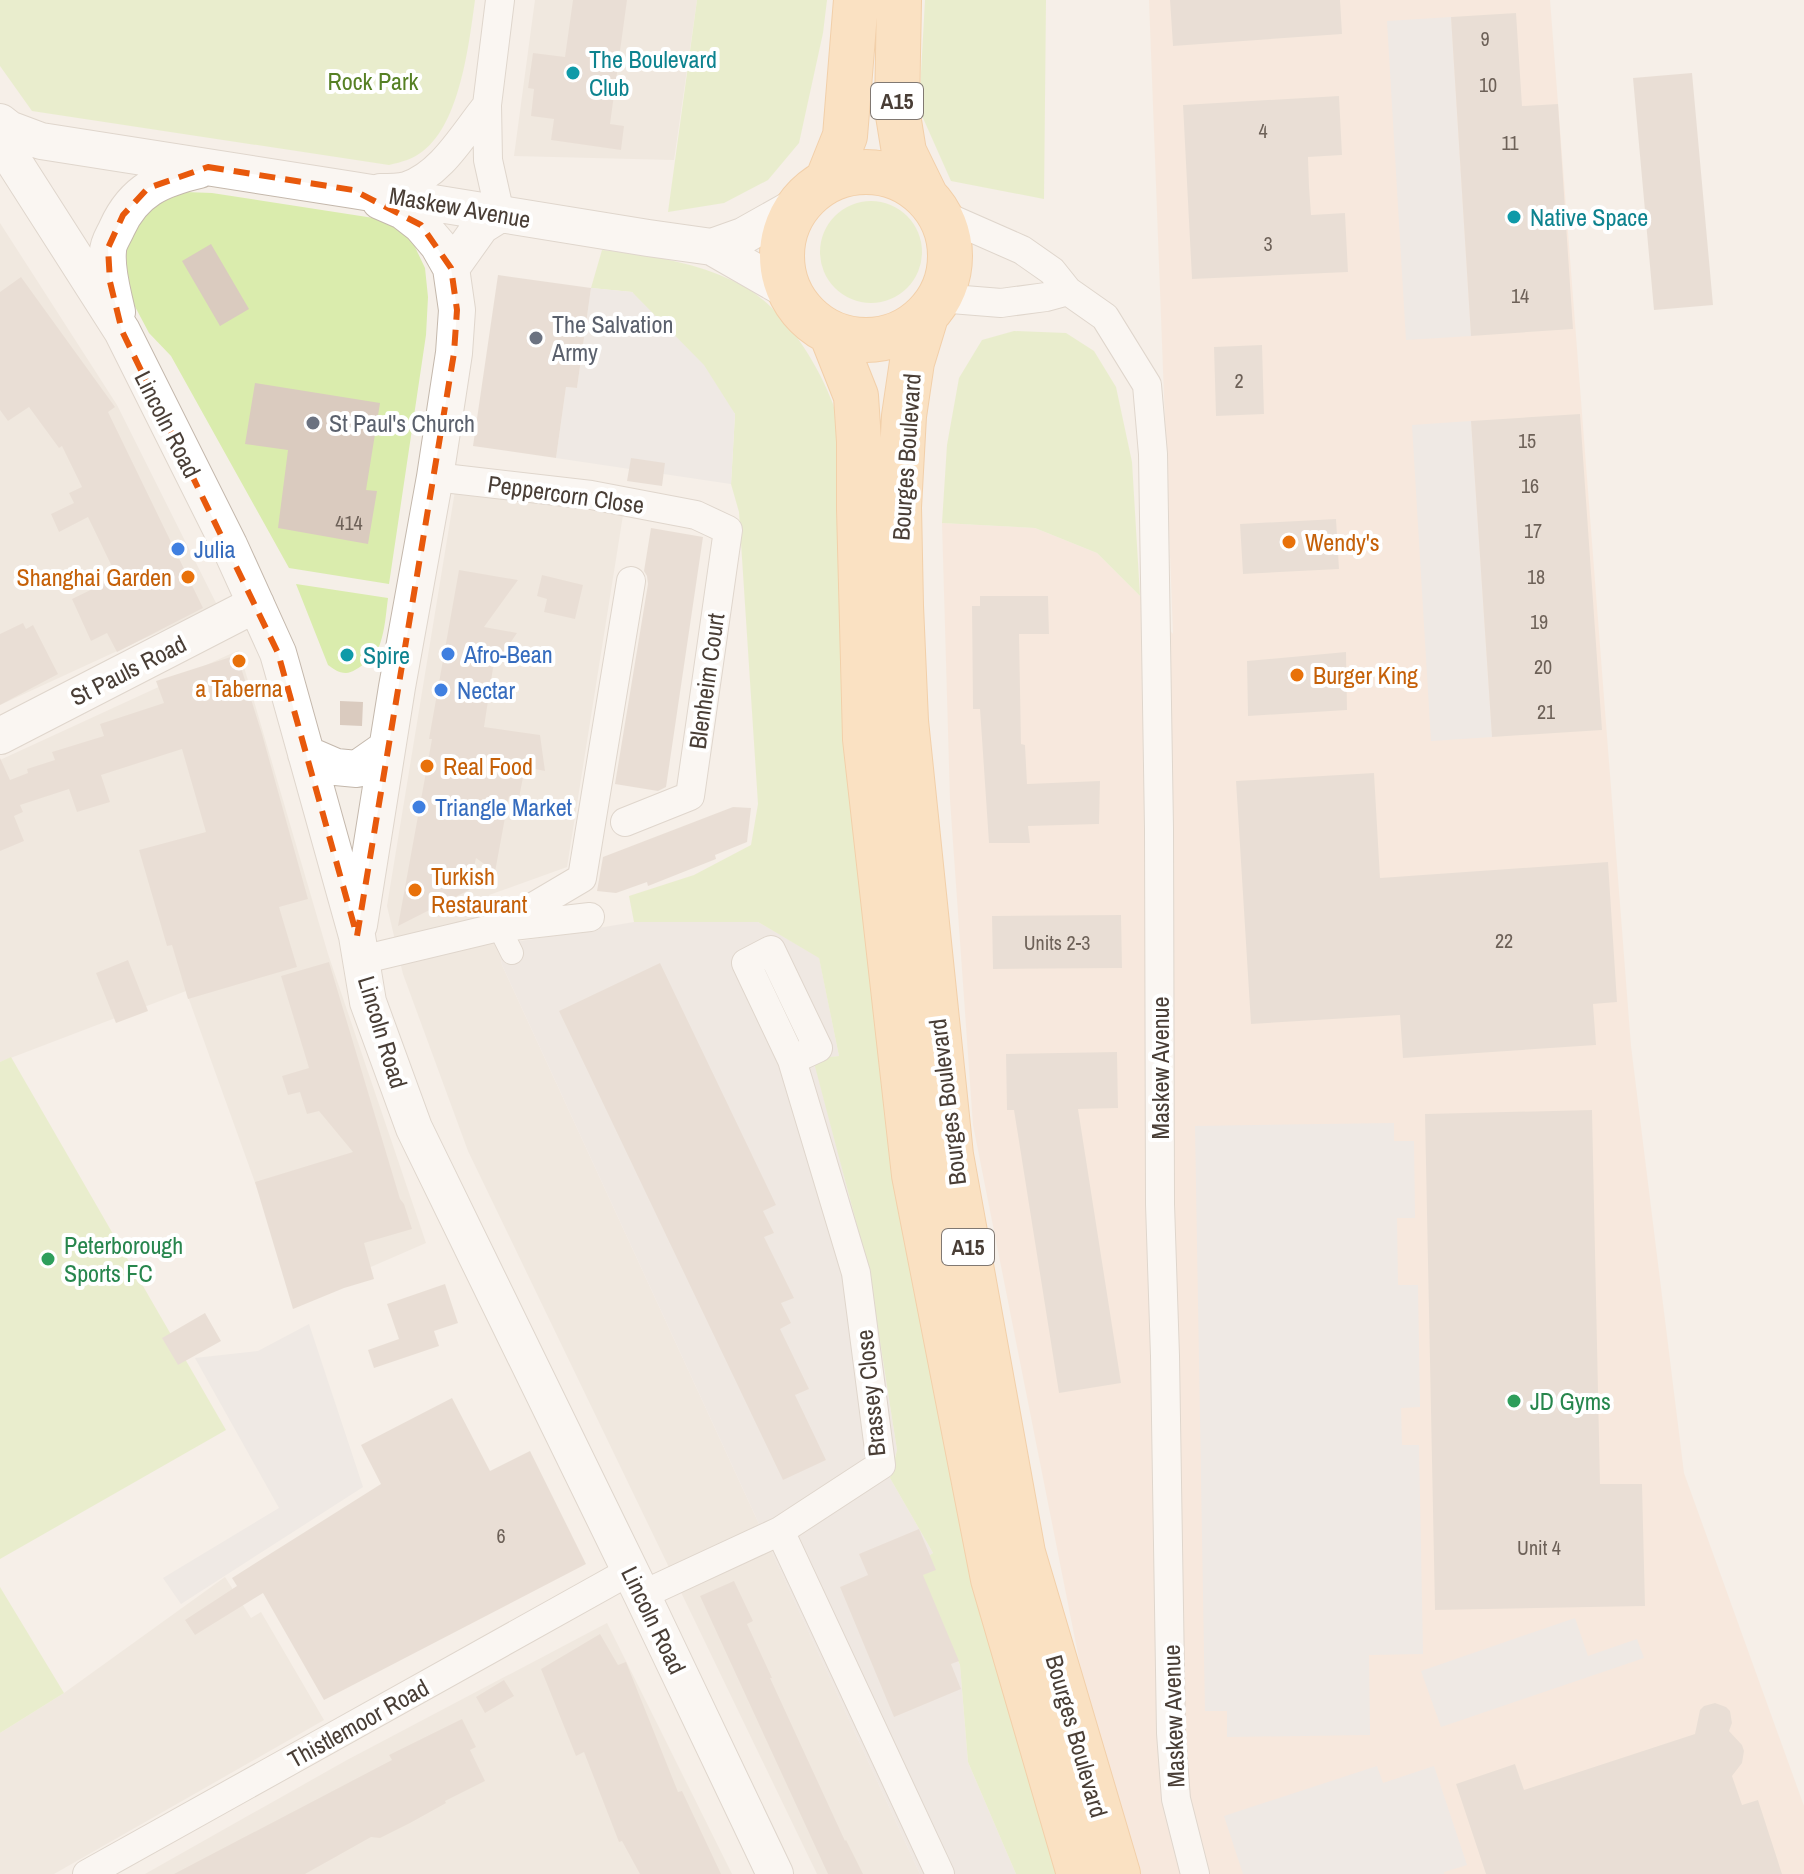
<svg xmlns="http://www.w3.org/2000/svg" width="1804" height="1874" font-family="'Archivo Narrow',sans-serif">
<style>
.residential{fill:#e9e0d5}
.commercial{fill:#f8e1d1}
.industrial{fill:#e7e0dc}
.green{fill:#daecad}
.parking{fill:#e6e2e0}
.building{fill:#dacbbf}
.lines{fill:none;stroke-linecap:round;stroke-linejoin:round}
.pedestrian-casing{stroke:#c4b8ac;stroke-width:24}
.minor-casing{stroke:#c4b8ac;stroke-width:30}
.tertiary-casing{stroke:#c4b8ac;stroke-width:38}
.primary-casing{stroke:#edaa5e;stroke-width:46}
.pedestrian{stroke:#fff;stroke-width:22}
.minor{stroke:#fff;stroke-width:28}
.tertiary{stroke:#fff;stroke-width:36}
.primary{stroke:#ffd096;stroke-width:44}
.marked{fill:none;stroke:#e8590c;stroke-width:6;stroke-dasharray:16 10;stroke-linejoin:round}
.culture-dot{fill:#0f9aa8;stroke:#fff;stroke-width:3}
.worship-dot{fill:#6b7280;stroke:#fff;stroke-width:3}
.food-dot{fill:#e8710a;stroke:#fff;stroke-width:3}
.shop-dot{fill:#3f7fe0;stroke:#fff;stroke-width:3}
.leisure-dot{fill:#2e9e5b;stroke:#fff;stroke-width:3}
.labels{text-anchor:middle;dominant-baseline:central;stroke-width:8;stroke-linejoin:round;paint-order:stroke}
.number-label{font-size:20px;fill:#6d6158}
.shield{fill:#fff;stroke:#807872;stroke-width:2}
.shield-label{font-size:22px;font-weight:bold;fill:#493e36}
.culture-label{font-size:24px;fill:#0d838f;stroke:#fff;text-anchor:start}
.park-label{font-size:24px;fill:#568024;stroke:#fff}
.street-label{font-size:24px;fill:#493e36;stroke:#fff}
.worship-label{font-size:24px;fill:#5b616d;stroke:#fff;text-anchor:start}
.food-label{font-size:24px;fill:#c56008;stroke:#fff;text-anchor:start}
.shop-label{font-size:24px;fill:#366cbe;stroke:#fff;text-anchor:start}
.leisure-label{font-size:24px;fill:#27864d;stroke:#fff;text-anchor:start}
</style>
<rect width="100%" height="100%" fill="#f5efe8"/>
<!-- residential -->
<path class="residential" d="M 535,0 L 697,0 L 674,160 L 514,156 Z
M 0,223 L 117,405 L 217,605 L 0,705 Z
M 455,491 L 623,515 L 567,867 L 489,895 L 502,965 L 920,1874 L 817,1874 L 468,1151 L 403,974 L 387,906 Z
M 239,650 L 328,954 L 426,1243 L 297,1299 L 186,991 L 0,1062 L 0,760 Z
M 225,1577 L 251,1618 L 261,1612 L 324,1720 L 54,1874 L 0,1874 L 0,1733 L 64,1693 Z
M 607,1623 L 732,1874 L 145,1874 L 347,1760 Z"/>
<!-- commercial -->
<path class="commercial" d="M 1149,0 L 1550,0 L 1631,1046 L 1684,1473 L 1804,1806 L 1804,1874 L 1131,1874 L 1098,1755 L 973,1125 L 950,800 L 942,523 L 1035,528 L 1097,553 L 1140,596 L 1173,634 Z"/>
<!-- industrial -->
<path class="industrial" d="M 634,922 L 758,922 L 819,957 L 839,1056 L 814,1060 L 869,1271 L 897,1450 L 890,1478 L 933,1553 L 912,1567 L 960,1665 L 968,1762 L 1016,1874 L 920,1874 L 502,965 L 498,945 Z"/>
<!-- green -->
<path class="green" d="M 0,0 L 475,0 C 469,44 460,123 423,151 C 413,159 402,162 389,165 L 32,111 L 0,66 Z
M 697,0 L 827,0 L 823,33 L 799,143 L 768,180 L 724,203 L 668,212 Z
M 925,0 L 1046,0 L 1044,199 L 951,181 L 919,109 Z
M 185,192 L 212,193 L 393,221 L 406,228 L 425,268 L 428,297 L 426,335 L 389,584 L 289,568 L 171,356 L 149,333 L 131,299 L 124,273 L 126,243 L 139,220 L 163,200 Z
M820 252a51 51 0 1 1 102 0a51 51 0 1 1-102 0Z
M 602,250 C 650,255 702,263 745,287 C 784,310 817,362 833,404 C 838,419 841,436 845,452 L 1057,1874 L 1016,1874 L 968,1762 L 960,1665 L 912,1567 L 933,1553 L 890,1478 L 897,1450 L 869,1271 L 813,1059 L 839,1056 L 819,958 L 758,922 L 634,922 L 629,896 L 694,875 L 751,845 L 758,804 L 739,512 L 731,484 L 735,414 L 632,292 L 591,288 Z
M 1014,331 L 1066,333 L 1094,351 L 1116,387 L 1132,462 L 1140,596 L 1097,553 L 1035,528 L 942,523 L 947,445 L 959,378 L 982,340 Z
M 296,584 L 388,598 C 386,613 385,630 380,644 C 376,655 358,672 346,673 C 338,673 334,669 328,665 Z
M 11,1057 L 226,1430 L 0,1559 L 0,1062 Z
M 0,1587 L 64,1693 L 0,1733 Z"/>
<!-- parking -->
<path class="parking" d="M 1451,17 L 1471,336 L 1406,340 L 1387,21 Z
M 591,288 L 632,292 L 704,365 L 735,414 L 731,484 L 556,458 L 566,387 L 577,388 Z
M 1471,421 L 1492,737 L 1431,741 L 1412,425 Z
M 1394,1123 L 1394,1141 L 1414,1141 L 1415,1218 L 1397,1218 L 1398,1285 L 1418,1285 L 1420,1407 L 1401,1408 L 1402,1445 L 1419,1445 L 1423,1654 L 1369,1655 L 1370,1735 L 1227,1737 L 1227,1711 L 1205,1711 L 1195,1126 Z
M 309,1324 L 363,1487 L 181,1604 L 163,1578 L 279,1508 L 195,1358 L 258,1351 Z
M 1575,1618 L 1588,1656 L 1637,1639 L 1644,1658 L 1441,1727 L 1421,1671 Z
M 1377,1766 L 1383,1783 L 1434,1766 L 1467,1865 L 1444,1872 L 1444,1874 L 1243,1874 L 1224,1816 Z"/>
<!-- building -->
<path class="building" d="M 573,0 L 627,0 L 610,124 L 624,126 L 621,150 L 551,140 L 554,119 L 531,116 L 534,89 L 528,88 L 533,53 L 565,57 Z
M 1170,0 L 1340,0 L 1342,34 L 1173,46 Z
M 1516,13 L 1522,106 L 1558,104 L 1573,329 L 1471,336 L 1451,17 Z
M 1692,73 L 1713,305 L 1654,310 L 1633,78 Z
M 1339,96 L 1342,155 L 1308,157 L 1309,186 L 1311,215 L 1345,213 L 1348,272 L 1192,279 L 1183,105 Z
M 211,244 L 249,309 L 220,326 L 182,261 Z
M 498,275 L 591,288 L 577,388 L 566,387 L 556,458 L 473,446 Z
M 21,277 L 115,407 L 108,412 L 203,608 L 117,652 L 107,633 L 91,641 L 72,599 L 117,577 L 88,517 L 59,532 L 51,514 L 74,503 L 69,493 L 82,487 L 62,446 L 59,448 L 29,407 L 8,421 L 0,410 L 0,292 Z
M 1262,345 L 1264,414 L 1216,416 L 1214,347 Z
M 255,383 L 380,403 L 366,490 L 377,491 L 368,544 L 278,528 L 288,450 L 245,444 Z
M 1580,414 L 1602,730 L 1492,737 L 1471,421 Z
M 631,458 L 665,463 L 662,486 L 627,481 Z
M 1336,519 L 1339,569 L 1243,574 L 1240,524 Z
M 651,528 L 703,537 L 666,787 L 658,791 L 615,784 L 648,584 L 647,576 L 644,571 Z
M 459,570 L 518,580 L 484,627 L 517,633 L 493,668 L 484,727 L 540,735 L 545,771 L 525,767 L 519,798 L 509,796 L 495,872 L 476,858 L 469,890 L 398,926 L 432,739 L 429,739 Z
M 542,575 L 583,585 L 575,619 L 544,612 L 547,599 L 537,596 Z
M 980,596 L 1048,596 L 1049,634 L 1019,634 L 1021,744 L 1025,745 L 1027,784 L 1100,781 L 1099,824 L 1028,826 L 1030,843 L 989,843 L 980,709 L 973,709 L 972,606 L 980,606 Z
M 23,623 L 26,629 L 33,625 L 58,674 L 0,705 L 0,634 Z
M 1346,652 L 1347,710 L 1248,716 L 1247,661 Z
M 237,655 L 262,734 L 308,899 L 279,907 L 297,967 L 188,999 L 172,945 L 167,946 L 139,850 L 206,832 L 182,749 L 101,775 L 110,802 L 77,812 L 69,789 L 20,805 L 23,812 L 14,816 L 24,841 L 0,851 L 0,758 L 10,780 L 28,773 L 27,769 L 55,760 L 52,752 L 104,736 L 100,724 L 164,703 L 156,681 Z
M 340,701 L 363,702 L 362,726 L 340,725 Z
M 1374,773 L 1380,878 L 1608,862 L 1617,1002 L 1593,1004 L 1596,1045 L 1403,1058 L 1400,1015 L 1251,1024 L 1236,781 Z
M 733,807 L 751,808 L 747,842 L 715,855 L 716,859 L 648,886 L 647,882 L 616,893 L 597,891 L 603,857 Z
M 1121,915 L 1122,968 L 993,969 L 992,916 Z
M 128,960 L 148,1011 L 116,1023 L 96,973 Z
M 329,962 L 400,1199 L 404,1204 L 412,1229 L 364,1243 L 374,1279 L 344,1288 L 293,1309 L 255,1182 L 353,1152 L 319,1111 L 307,1114 L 300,1092 L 288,1095 L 282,1076 L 309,1068 L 281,976 Z
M 660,963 L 776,1205 L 763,1211 L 774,1233 L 764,1237 L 794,1298 L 781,1303 L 791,1323 L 780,1329 L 809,1389 L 795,1395 L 826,1460 L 783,1480 L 559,1011 Z
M 1117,1052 L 1118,1108 L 1078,1109 L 1121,1383 L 1059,1393 L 1014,1110 L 1007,1110 L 1006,1054 Z
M 1592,1110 L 1600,1484 L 1642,1484 L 1645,1606 L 1435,1610 L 1425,1114 Z
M 445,1284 L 458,1323 L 434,1331 L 439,1346 L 374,1368 L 368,1350 L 399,1339 L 387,1304 Z
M 205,1313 L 221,1341 L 178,1365 L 162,1338 Z
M 452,1398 L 490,1471 L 530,1451 L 586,1564 L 324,1700 L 263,1593 L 195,1635 L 185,1620 L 237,1586 L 232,1578 L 381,1484 L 361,1445 Z
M 919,1529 L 936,1570 L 923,1575 L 959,1661 L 951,1664 L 961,1689 L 894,1717 L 840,1587 L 868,1575 L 859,1554 Z
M 734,1581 L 753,1621 L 747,1624 L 772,1678 L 770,1678 L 845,1841 L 846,1840 L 863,1874 L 828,1874 L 700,1596 Z
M 600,1634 L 618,1665 L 626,1662 L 678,1792 L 682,1791 L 721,1874 L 640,1874 L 622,1841 L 619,1842 L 584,1752 L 576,1756 L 541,1669 Z
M 504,1680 L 514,1696 L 485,1713 L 476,1697 Z
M 1715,1703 L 1726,1707 L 1730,1711 L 1732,1723 L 1729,1731 L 1742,1745 L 1744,1751 L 1742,1763 L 1732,1776 L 1742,1805 L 1758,1800 L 1782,1874 L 1486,1874 L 1456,1784 L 1515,1764 L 1524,1790 L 1695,1734 L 1700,1710 L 1704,1706 Z
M 462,1719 L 476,1747 L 470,1750 L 485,1781 L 445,1801 L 446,1803 L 410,1823 L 380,1838 L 371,1837 L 305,1874 L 174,1874 L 392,1760 L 389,1755 Z"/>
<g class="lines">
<!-- pedestrian casing -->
<g class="pedestrian-casing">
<path id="pedestrian" d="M 499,927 L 512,953"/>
</g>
<!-- minor casing -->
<g class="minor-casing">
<path id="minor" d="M 380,188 C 388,188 398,188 406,186 C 441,175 464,133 487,105
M 938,213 L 1022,250 L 1052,271 L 1068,291 L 1105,317 L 1147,385 L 1153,454 L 1159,829 L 1160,1204 L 1165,1356 L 1171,1733 L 1176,1799 L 1195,1874
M 500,214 L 488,160 L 487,105 L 500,0
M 939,298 L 1001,303 L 1046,297 L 1068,291
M 435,477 L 591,495 L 696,515 L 728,530 L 690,796 L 625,822
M 512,926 L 590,917
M 361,960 L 499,927 L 582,878 L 631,581
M 780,1531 L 940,1874
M 642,1595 L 780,1531 L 881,1465 L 856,1273 L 792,1060 L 746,963 L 771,950 L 818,1048 L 792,1060
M 87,1874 L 630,1571"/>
</g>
<!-- tertiary casing -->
<g class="tertiary-casing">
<path id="tertiary" d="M 0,122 L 9,129 L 41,141 L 353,190 L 648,238 L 712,247 L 787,290
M 0,140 L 122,331 L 229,545 L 278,653 L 282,667 L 357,936 L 368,1002 L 414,1128 L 642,1595 L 775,1874
M 712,247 L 743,236 L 800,204
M 451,268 L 481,226 L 500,214
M 117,312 C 113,293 106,271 108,251 C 108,243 114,235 117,228 C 134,190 161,179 199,170
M 0,736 L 256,604
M 306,754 L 336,767 L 357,769 L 387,748
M 359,925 L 397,687 L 435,477 L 454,353 L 457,310 L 451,268 L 438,245 L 421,225 L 403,211 L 380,201"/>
</g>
<!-- primary casing -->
<g class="primary-casing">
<path id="primary" d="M 899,0 L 897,109 L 904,152 L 926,197
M782 256a84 84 0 1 1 168 0a84 84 0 1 1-168 0Z
M 827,181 L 845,136 L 856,0
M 926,316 L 912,362 L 904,416 L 899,507 L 901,606 L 906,721 L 951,1155 L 1023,1553 L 1118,1874
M 831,333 L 856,396 L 859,442 L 859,509 L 865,739 L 914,1175 L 993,1579 L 1079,1874"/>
</g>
<!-- pedestrian -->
<use href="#pedestrian" class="pedestrian"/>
<!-- minor -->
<use href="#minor" class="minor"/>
<!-- tertiary -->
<use href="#tertiary" class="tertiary"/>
<!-- primary -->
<use href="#primary" class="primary"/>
</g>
<!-- marked area -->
<path d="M0 0H1804V1874H0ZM 208,167 L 353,190 L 421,225 L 451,268 L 457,310 L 454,353 L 357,936 L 278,653 L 122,331 L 110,282 L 108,248 L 123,215 L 148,188 Z" fill="#f5efe8" fill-opacity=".55" fill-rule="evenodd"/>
<path class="marked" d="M 208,167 L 353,190 L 421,225 L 451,268 L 457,310 L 454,353 L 357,936 L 278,653 L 122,331 L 110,282 L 108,248 L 123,215 L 148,188 Z"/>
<!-- markers -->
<g class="culture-dot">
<circle cx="573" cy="73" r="8"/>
<circle cx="1514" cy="217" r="8"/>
<circle cx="347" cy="655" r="8"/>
</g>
<g class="worship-dot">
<circle cx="536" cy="338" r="8"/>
<circle cx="313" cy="423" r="8"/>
</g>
<g class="food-dot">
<circle cx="1289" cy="542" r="8"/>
<circle cx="188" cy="577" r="8"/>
<circle cx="239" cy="661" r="8"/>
<circle cx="1297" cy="675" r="8"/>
<circle cx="427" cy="766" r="8"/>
<circle cx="415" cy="890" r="8"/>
</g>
<g class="shop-dot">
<circle cx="178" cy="549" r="8"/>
<circle cx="448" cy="654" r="8"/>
<circle cx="441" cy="690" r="8"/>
<circle cx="419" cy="807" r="8"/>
</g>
<g class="leisure-dot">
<circle cx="48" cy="1259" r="8"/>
<circle cx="1514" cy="1401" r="8"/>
</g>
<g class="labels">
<!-- number labels -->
<g class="number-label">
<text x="1485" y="38">9</text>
<text x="1488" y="84">10</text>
<text x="1263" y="130">4</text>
<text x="1510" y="142">11</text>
<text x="1268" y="243">3</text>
<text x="1520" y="295">14</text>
<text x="1239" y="380">2</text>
<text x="1527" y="440">15</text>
<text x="1530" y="485">16</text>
<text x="349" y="522">414</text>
<text x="1533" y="530">17</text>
<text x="1536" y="576">18</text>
<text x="1539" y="621">19</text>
<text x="1543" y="666">20</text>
<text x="1546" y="711">21</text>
<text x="1504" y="940">22</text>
<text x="1057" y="942">Units 2-3</text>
<text x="501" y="1535">6</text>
<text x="1539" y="1547">Unit 4</text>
</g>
<!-- shield labels -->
<g class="shield">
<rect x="871" y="83" width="52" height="36" rx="6"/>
<rect x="942" y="1229" width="52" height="36" rx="6"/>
</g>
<g class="shield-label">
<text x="897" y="101">A15</text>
<text x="968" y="1247">A15</text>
</g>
<!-- culture labels -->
<g class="culture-label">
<text x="589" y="59">The Boulevard<tspan x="589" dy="28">Club</tspan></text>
<text x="1530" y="217">Native Space</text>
<text x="363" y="655">Spire</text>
</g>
<!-- park labels -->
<g class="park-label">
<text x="373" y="81">Rock Park</text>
</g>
<!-- street labels -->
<g class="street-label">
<text transform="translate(460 207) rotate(10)">Maskew Avenue</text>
<text transform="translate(168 424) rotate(63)">Lincoln Road</text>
<text transform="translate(906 457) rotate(-86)">Bourges Boulevard</text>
<text transform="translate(566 494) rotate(8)">Peppercorn Close</text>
<text transform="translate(128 670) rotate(-27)">St Pauls Road</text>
<text transform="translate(706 681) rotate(-82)">Blenheim Court</text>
<text transform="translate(383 1032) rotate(73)">Lincoln Road</text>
<text transform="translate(1160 1068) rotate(-90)">Maskew Avenue</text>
<text transform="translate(947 1102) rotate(-97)">Bourges Boulevard</text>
<text transform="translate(870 1393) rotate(-96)">Brassey Close</text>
<text transform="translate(654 1620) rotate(64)">Lincoln Road</text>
<text transform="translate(1173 1716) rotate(-92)">Maskew Avenue</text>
<text transform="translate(358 1723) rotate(-29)">Thistlemoor Road</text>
<text transform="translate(1077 1736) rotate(74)">Bourges Boulevard</text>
</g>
<!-- worship labels -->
<g class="worship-label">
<text x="552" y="324">The Salvation<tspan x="552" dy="28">Army</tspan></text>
<text x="329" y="423">St Paul's Church</text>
</g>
<!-- food labels -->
<g class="food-label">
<text x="1305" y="542">Wendy's</text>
<text x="172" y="577" text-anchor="end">Shanghai Garden</text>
<text x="1313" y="675">Burger King</text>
<text x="239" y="688" text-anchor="middle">a Taberna</text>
<text x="443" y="766">Real Food</text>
<text x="431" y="876">Turkish<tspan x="431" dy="28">Restaurant</tspan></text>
</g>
<!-- shop labels -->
<g class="shop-label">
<text x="194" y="549">Julia</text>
<text x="464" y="654">Afro-Bean</text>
<text x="457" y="690">Nectar</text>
<text x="435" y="807">Triangle Market</text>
</g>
<!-- leisure labels -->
<g class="leisure-label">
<text x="64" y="1245">Peterborough<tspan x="64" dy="28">Sports FC</tspan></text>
<text x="1530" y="1401">JD Gyms</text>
</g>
</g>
</svg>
